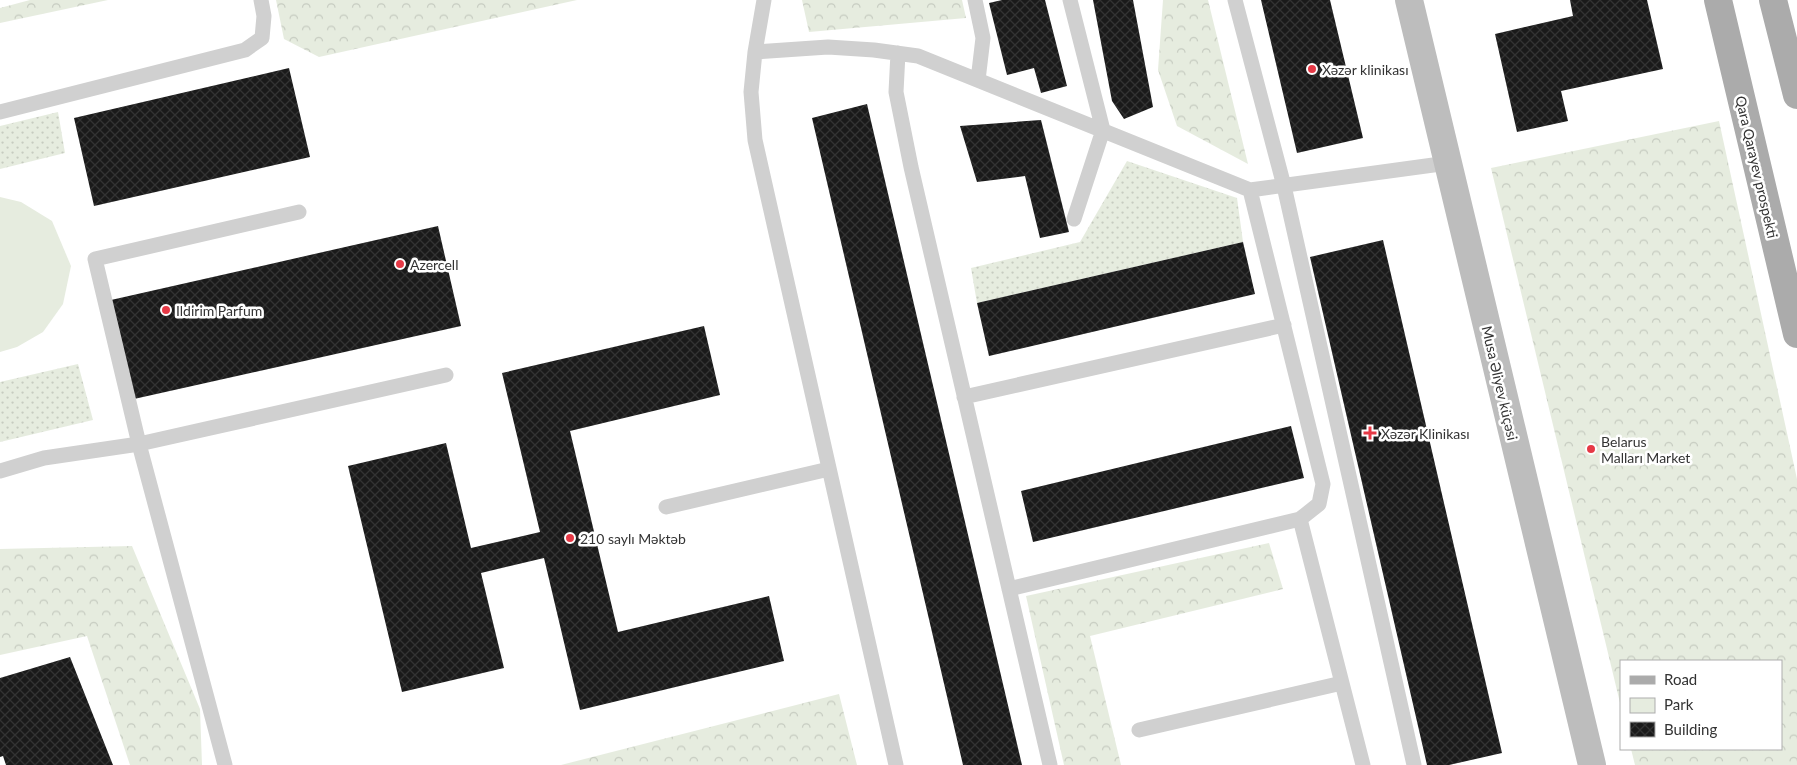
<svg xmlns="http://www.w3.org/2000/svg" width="1797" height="765" font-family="Lato,sans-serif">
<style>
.green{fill:url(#green-dots)}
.forest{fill:url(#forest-crowns)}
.pitch{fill:#e6ecdf}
.building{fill:url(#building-cross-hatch)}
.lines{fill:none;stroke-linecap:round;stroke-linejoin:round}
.lane{stroke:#d0d0d0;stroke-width:15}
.secondary{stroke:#bdbdbd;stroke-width:28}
.primary{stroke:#ababab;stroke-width:28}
.poi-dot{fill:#e63946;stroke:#fff;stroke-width:2}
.labels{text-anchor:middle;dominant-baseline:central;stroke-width:5;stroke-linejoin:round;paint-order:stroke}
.poi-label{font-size:14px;fill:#333;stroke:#fff;text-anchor:start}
.street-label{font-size:14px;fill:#333;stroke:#fff}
</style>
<defs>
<pattern id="green-dots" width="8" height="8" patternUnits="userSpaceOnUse" patternTransform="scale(1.25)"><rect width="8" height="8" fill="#e6ecdf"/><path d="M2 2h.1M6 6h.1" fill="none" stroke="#c6cbc0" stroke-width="1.8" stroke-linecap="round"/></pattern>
<pattern id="forest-crowns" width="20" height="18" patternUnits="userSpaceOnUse" patternTransform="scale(1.25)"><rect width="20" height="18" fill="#e6ecdf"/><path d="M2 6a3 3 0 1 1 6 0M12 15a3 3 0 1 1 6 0" fill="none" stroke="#c6cbc0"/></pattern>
<pattern id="building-cross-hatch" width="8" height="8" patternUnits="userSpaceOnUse" patternTransform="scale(1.25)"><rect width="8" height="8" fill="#1a1a1a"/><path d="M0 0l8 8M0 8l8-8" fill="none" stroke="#333"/></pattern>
</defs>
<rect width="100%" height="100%" fill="#fff"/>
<!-- green -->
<path class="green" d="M 58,112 L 65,153 L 0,169 L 0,126 Z
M 1127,161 L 1237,198 L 1243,242 L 977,303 L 971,268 L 1080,242 Z
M 78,364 L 93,420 L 0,442 L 0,382 Z"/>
<!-- forest -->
<path class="forest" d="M 30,0 L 108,0 L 0,23 L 0,8 Z
M 276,0 L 577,0 L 319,57 L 284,39 Z
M 802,0 L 962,0 L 966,18 L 809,32 Z
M 1163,0 L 1208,0 L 1248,164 L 1177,126 L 1158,70 Z
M 1719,121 L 1797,479 L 1797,765 L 1635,765 L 1631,749 L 1781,749 L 1781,661 L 1621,661 L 1621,707 L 1491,168 Z
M 1269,543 L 1283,589 L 1090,636 L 1121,765 L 1064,765 L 1026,596 Z
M 132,546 L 200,709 L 202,765 L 130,765 L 87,636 L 0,655 L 0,549 Z
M 839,694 L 857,765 L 561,765 Z"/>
<!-- pitch -->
<path class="pitch" d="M 0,197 L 21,202 L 52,221 L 71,266 L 63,304 L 43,332 L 17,347 L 0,352 Z"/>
<!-- building -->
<path class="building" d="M 1002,0 L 1045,0 L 1067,86 L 1041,93 L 1034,68 L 1007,75 L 989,3 Z
M 1093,0 L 1133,0 L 1153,107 L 1124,119 L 1112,101 Z
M 1261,0 L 1330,0 L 1363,138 L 1297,153 Z
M 1570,0 L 1647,0 L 1663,69 L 1561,91 L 1568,121 L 1517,132 L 1495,34 L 1573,16 Z
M 289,68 L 310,157 L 94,206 L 74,118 Z
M 867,104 L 1022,765 L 963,765 L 812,118 Z
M 1041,120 L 1069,232 L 1040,238 L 1025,176 L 977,182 L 960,126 Z
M 438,226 L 461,326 L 134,399 L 111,300 Z
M 1383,240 L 1502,753 L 1449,765 L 1427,765 L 1310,257 Z
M 1243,242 L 1255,294 L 989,356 L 977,303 Z
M 704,326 L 720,395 L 570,431 L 618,632 L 769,596 L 784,661 L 580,710 L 544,558 L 481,573 L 504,668 L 402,692 L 348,466 L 446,443 L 471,548 L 540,532 L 502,373 Z
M 1291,426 L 1304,478 L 1033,542 L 1021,491 Z
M 70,657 L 113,765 L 6,765 L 3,756 L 0,757 L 0,678 Z"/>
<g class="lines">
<!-- lane -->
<path class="lane" d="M 764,0 L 755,52 L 751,92 L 755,140 L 896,765
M 975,0 L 983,38 L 978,80
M 1070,0 L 1103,130 L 1074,219
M 1235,0 L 1284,186 L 1414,765
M 755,52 L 828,47 L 874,50 L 918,56 L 1250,190 L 1448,163
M 898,53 L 896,92 L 911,167 L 1050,765
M 0,112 L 245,50 L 262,38 L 264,16 L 261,0
M 964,397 L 1284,325
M 0,471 L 44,458 L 139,444 L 446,375
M 666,507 L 829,469
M 1300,519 L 1363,765
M 1009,589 L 1300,519 L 1319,504 L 1323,484 L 1250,190
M 1139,730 L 1342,683
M 225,765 L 139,444 L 95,259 L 299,212"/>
<!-- secondary -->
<path class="secondary" d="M 1409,0 L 1592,765"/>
<!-- primary -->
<path class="primary" d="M 1718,0 L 1797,334
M 1773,0 L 1797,95"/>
</g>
<!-- markers -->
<g class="poi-dot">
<circle cx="1312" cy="69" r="5"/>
<circle cx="400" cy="264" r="5"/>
<circle cx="166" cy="310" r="5"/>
<path d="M1367.5 425.5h5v5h5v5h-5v5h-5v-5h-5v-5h5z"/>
<circle cx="1591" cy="449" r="5"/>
<circle cx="570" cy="538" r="5"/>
</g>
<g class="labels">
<!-- poi labels -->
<g class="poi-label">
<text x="1322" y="69">Xəzər klinikası</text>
<text x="410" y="264">Azercell</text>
<text x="176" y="310">Ildirim Parfum</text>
<text x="1381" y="433">Xəzər Klinikası</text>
<text x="1601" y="441">Belarus<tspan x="1601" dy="16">Malları Market</tspan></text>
<text x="580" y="538">210 saylı Məktəb</text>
</g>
<!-- street labels -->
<g class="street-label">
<text transform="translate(1757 167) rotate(77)">Qara Qarayev prospekti</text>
<text transform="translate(1500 383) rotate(77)">Musa Əliyev küçəsi</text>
</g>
</g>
<!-- legend -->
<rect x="1620" y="660" width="162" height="90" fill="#ffffff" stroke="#adadad"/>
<rect x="1630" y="676" width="25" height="8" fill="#ababab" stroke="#adadad"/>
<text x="1664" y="685" font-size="15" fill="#333333">Road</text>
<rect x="1630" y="698" width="25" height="15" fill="#e6ecdf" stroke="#adadad"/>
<text x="1664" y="710" font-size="15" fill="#333333">Park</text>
<rect x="1630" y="722" width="25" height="15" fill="url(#building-cross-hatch)" stroke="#adadad"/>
<text x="1664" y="735" font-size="15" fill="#333333">Building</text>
</svg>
